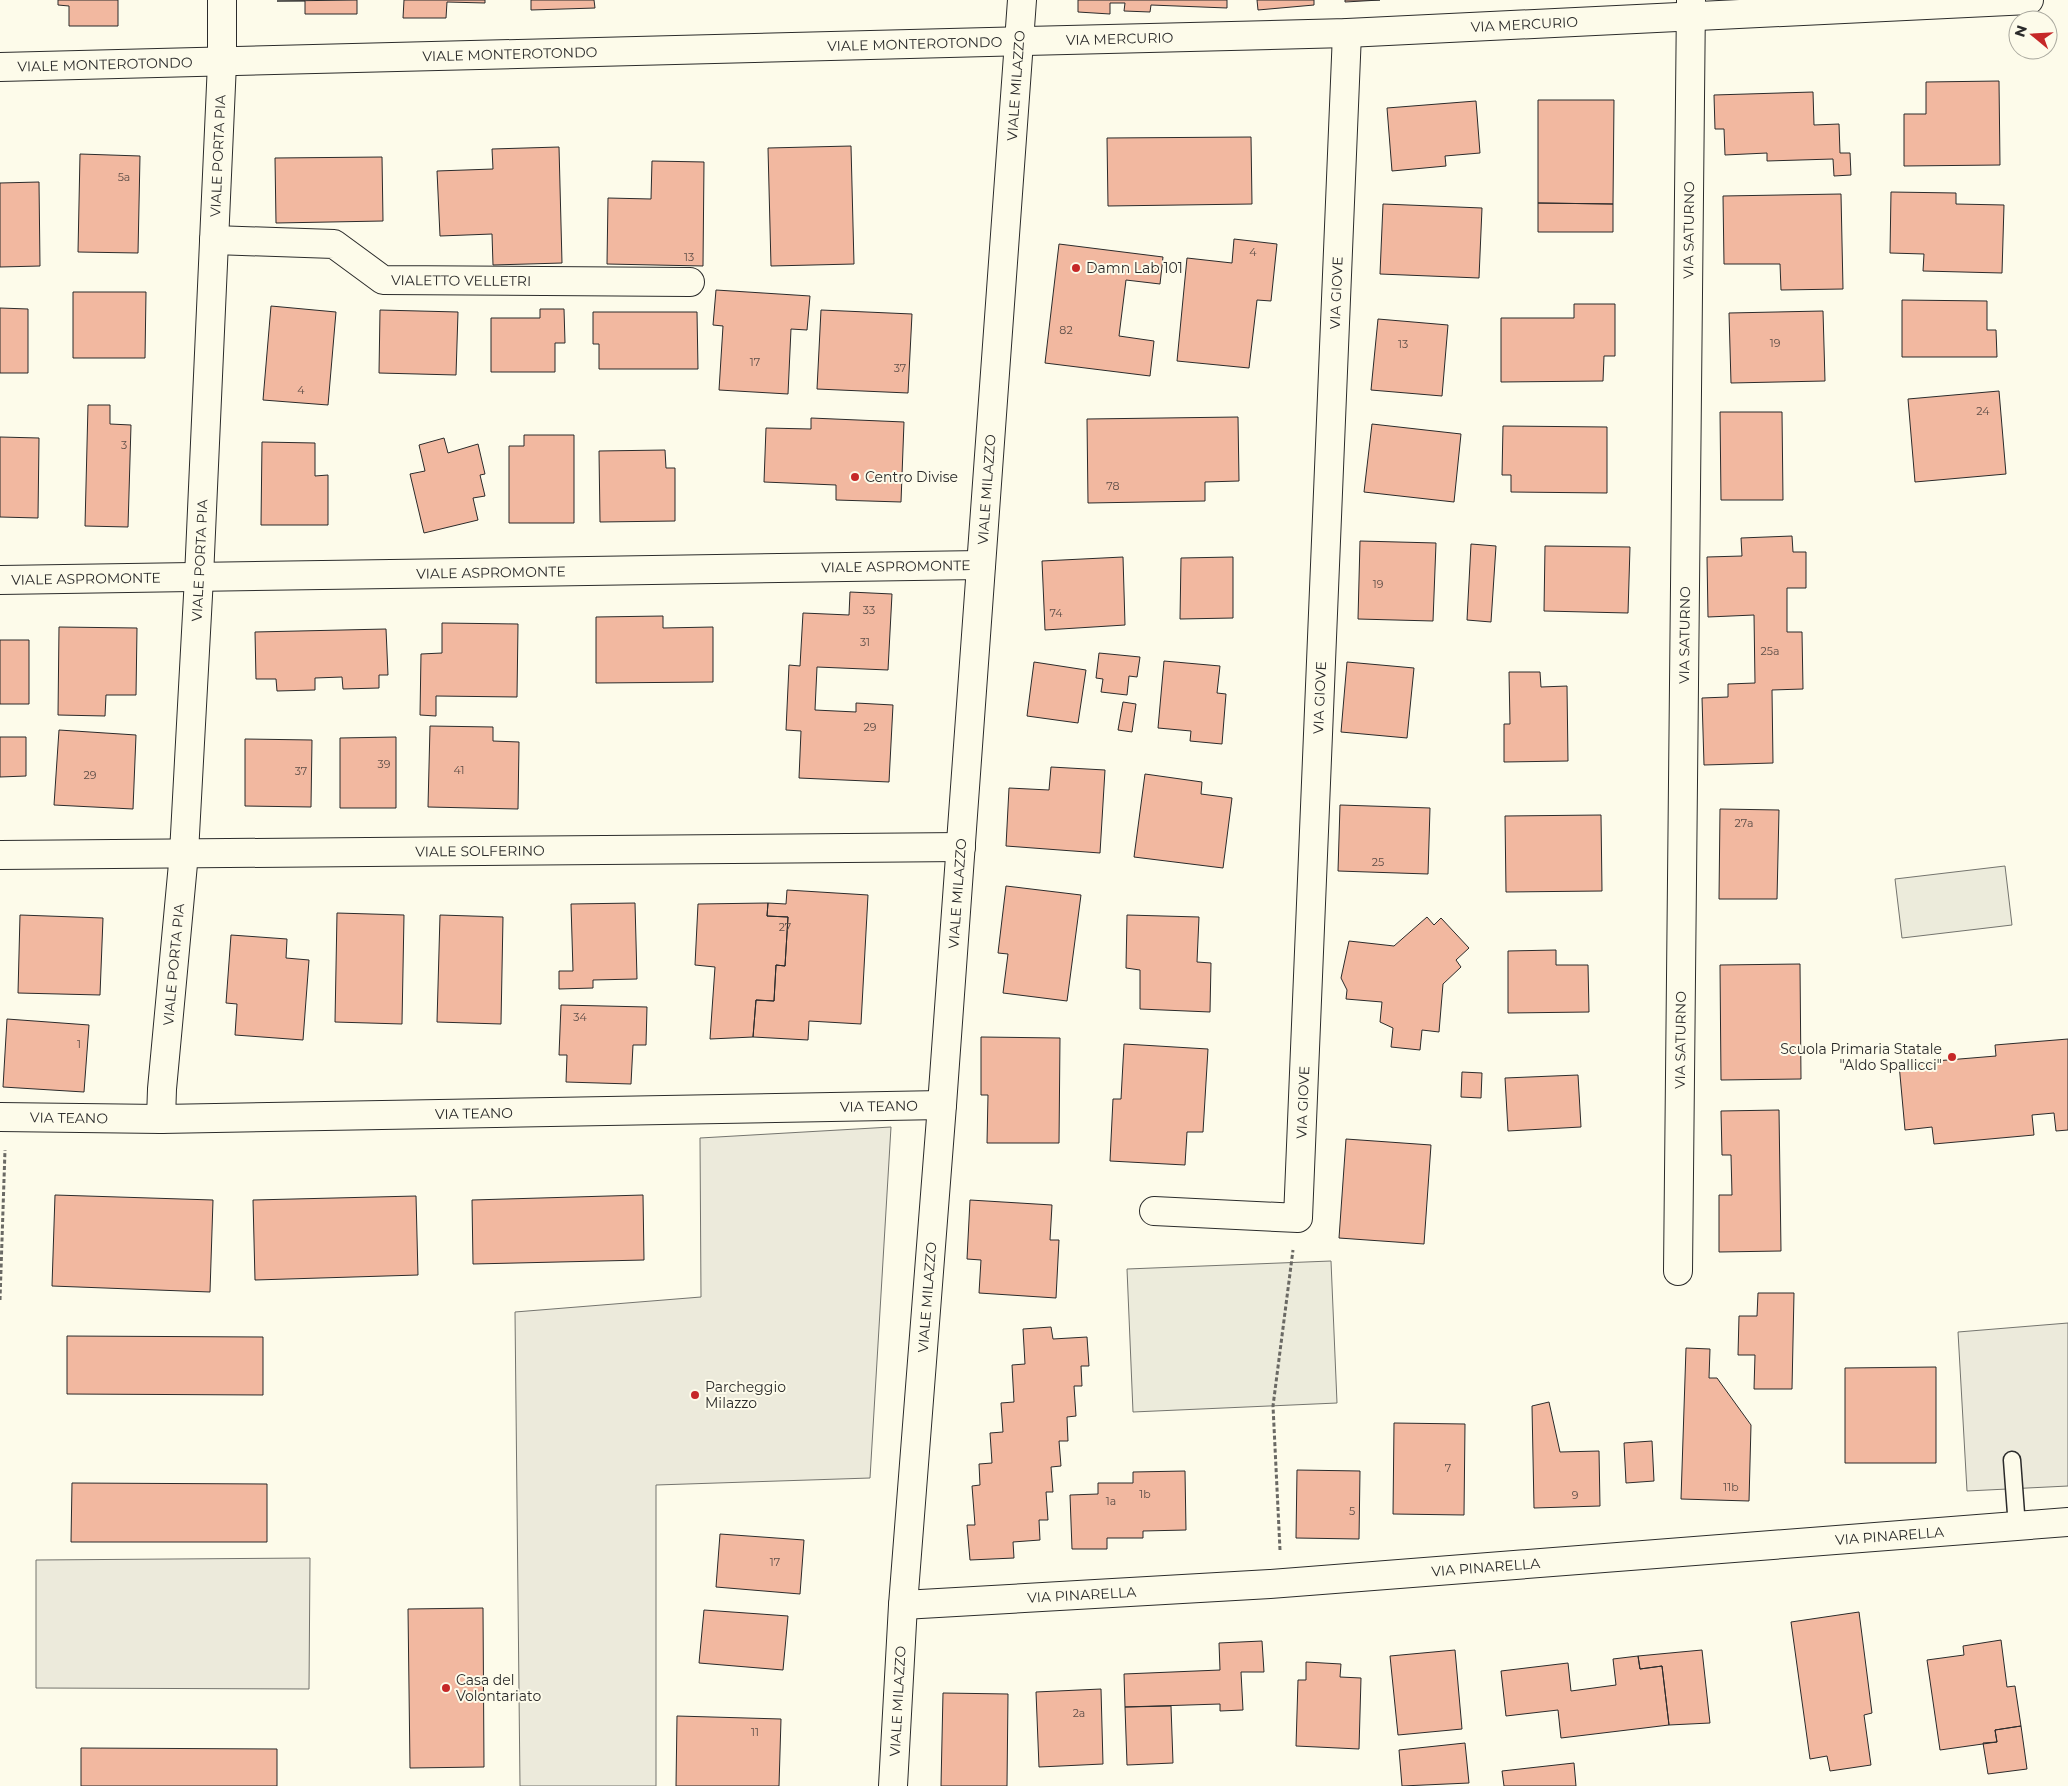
<svg xmlns="http://www.w3.org/2000/svg" width="2068" height="1786" font-family="Montserrat,sans-serif">
<style>
.green{fill:#ecebdb;stroke:#74746e}
.parking{fill:#eceadb;stroke:#74746e}
.building{fill:#f2b8a0;stroke:#2b2b2b}
.lines{fill:none;stroke-linecap:round;stroke-linejoin:round}
.lane-casing{stroke:#2b2b2b;stroke-width:19}
.street-casing{stroke:#2b2b2b;stroke-width:30}
.secondary-casing{stroke:#2b2b2b;stroke-width:30}
.path{stroke:#6a6964;stroke-width:3;stroke-dasharray:4 2.5;stroke-linecap:butt}
.lane{stroke:#fdfbea;stroke-width:16}
.street{stroke:#fdfbea;stroke-width:28}
.secondary{stroke:#fdfbea;stroke-width:28}
.poi-dot{fill:#c62828;stroke:#fdfbea;stroke-width:2}
.labels{text-anchor:middle;dominant-baseline:central;stroke-width:4;stroke-linejoin:round;paint-order:stroke}
.number-label{font-size:11px;fill:#5d4e48}
.street-label{font-size:14px;fill:#2b2b2b;stroke:#fdfbea}
.poi-label{font-size:14px;fill:#2b2b2b;stroke:#fdfbea;text-anchor:start}
</style>
<rect width="100%" height="100%" fill="#fdfbea"/>
<!-- green -->
<path class="green" d="M 2005,866 L 2012,925 L 1902,938 L 1895,879 Z
M 1331,1261 L 1337,1403 L 1133,1412 L 1127,1269 Z"/>
<!-- parking -->
<path class="parking" d="M 891,1127 L 870,1478 L 656,1485 L 656,1786 L 520,1786 L 515,1312 L 701,1297 L 700,1138 Z
M 2068,1323 L 2068,1486 L 1967,1491 L 1958,1332 Z
M 310,1558 L 309,1689 L 36,1688 L 36,1560 Z"/>
<!-- building -->
<path class="building" d="M 58,0 L 118,0 L 118,26 L 69,26 L 69,6 L 58,5 Z
M 357,0 L 357,14 L 305,14 L 305,1 L 277,1 Z
M 404,0 L 485,0 L 485,3 L 447,2 L 446,18 L 403,18 Z
M 531,0 L 594,0 L 595,8 L 531,10 Z
M 1078,0 L 1227,0 L 1227,8 L 1151,5 L 1150,12 L 1124,11 L 1125,3 L 1110,3 L 1110,14 L 1078,12 Z
M 1257,0 L 1314,0 L 1314,5 L 1258,10 Z
M 1345,0 L 1380,0 L 1345,2 Z
M 1999,81 L 2000,165 L 1904,166 L 1904,114 L 1926,114 L 1926,82 Z
M 1813,92 L 1814,125 L 1839,124 L 1840,153 L 1850,153 L 1851,175 L 1834,176 L 1833,159 L 1767,161 L 1767,153 L 1725,155 L 1724,129 L 1715,129 L 1714,95 Z
M 1538,100 L 1614,100 L 1613,204 L 1538,203 Z
M 1476,101 L 1480,153 L 1445,156 L 1446,166 L 1392,171 L 1387,108 Z
M 1251,137 L 1252,204 L 1108,206 L 1107,138 Z
M 851,146 L 854,264 L 771,266 L 768,148 Z
M 559,147 L 562,263 L 493,265 L 492,234 L 440,236 L 437,171 L 493,169 L 492,149 Z
M 80,154 L 140,156 L 138,253 L 78,252 Z
M 382,157 L 383,221 L 276,223 L 275,158 Z
M 652,161 L 704,162 L 703,266 L 607,264 L 608,198 L 651,199 Z
M 39,182 L 40,266 L 0,267 L 0,183 Z
M 1891,192 L 1956,193 L 1956,204 L 2004,205 L 2002,273 L 1923,271 L 1924,254 L 1890,253 Z
M 1841,194 L 1843,289 L 1781,290 L 1780,264 L 1724,264 L 1723,196 Z
M 1538,203 L 1613,204 L 1613,232 L 1538,232 Z
M 1383,204 L 1482,208 L 1479,278 L 1380,274 Z
M 1234,239 L 1277,244 L 1271,301 L 1257,300 L 1249,368 L 1177,361 L 1187,258 L 1232,263 Z
M 1059,244 L 1163,257 L 1160,284 L 1126,280 L 1119,336 L 1154,341 L 1150,376 L 1045,363 Z
M 716,290 L 810,296 L 807,330 L 791,329 L 788,394 L 719,390 L 723,326 L 713,325 Z
M 73,292 L 146,292 L 145,358 L 73,358 Z
M 1902,300 L 1987,301 L 1987,330 L 1996,330 L 1997,357 L 1902,357 Z
M 1574,304 L 1615,304 L 1615,356 L 1604,356 L 1603,381 L 1501,382 L 1501,318 L 1574,318 Z
M 271,306 L 336,312 L 328,405 L 263,400 Z
M 0,308 L 28,309 L 28,373 L 0,373 Z
M 540,309 L 564,309 L 565,343 L 555,343 L 555,372 L 491,372 L 491,318 L 540,318 Z
M 380,310 L 458,312 L 456,375 L 379,373 Z
M 821,310 L 912,314 L 908,393 L 817,389 Z
M 1823,311 L 1825,381 L 1731,383 L 1729,313 Z
M 593,312 L 697,312 L 698,369 L 599,369 L 599,344 L 593,344 Z
M 1378,319 L 1448,325 L 1442,396 L 1371,390 Z
M 1999,391 L 2006,474 L 1915,482 L 1908,399 Z
M 88,405 L 110,405 L 110,424 L 131,425 L 128,527 L 85,526 Z
M 1720,412 L 1782,412 L 1783,500 L 1721,500 Z
M 1238,417 L 1239,481 L 1205,482 L 1205,501 L 1088,503 L 1087,419 Z
M 811,418 L 904,422 L 901,502 L 836,500 L 836,485 L 764,482 L 766,428 L 811,429 Z
M 1372,424 L 1461,434 L 1454,502 L 1364,492 Z
M 1503,426 L 1607,427 L 1607,493 L 1511,492 L 1511,475 L 1502,475 Z
M 524,435 L 574,435 L 574,523 L 509,523 L 509,446 L 524,446 Z
M 0,437 L 39,438 L 38,518 L 0,517 Z
M 444,438 L 448,453 L 478,444 L 485,474 L 480,475 L 485,496 L 473,498 L 478,520 L 424,533 L 410,474 L 425,471 L 419,445 Z
M 262,442 L 315,443 L 315,476 L 328,475 L 328,525 L 261,525 Z
M 665,450 L 666,468 L 675,468 L 675,521 L 600,522 L 599,451 Z
M 1792,536 L 1793,552 L 1806,552 L 1806,588 L 1787,588 L 1787,632 L 1802,632 L 1803,689 L 1772,690 L 1773,763 L 1704,765 L 1702,698 L 1728,697 L 1728,684 L 1755,683 L 1754,615 L 1708,617 L 1707,557 L 1742,556 L 1741,538 Z
M 1360,541 L 1436,543 L 1433,621 L 1358,619 Z
M 1471,544 L 1496,546 L 1491,622 L 1467,620 Z
M 1545,546 L 1630,547 L 1628,613 L 1544,611 Z
M 1123,557 L 1125,625 L 1045,630 L 1042,561 Z
M 1233,557 L 1233,618 L 1180,619 L 1181,558 Z
M 850,592 L 892,594 L 888,670 L 817,667 L 815,710 L 856,712 L 856,703 L 893,705 L 889,782 L 799,778 L 801,731 L 786,730 L 789,665 L 800,666 L 803,613 L 849,615 Z
M 663,616 L 663,628 L 713,627 L 713,682 L 596,683 L 596,617 Z
M 442,623 L 518,624 L 517,697 L 436,696 L 436,716 L 420,715 L 421,654 L 442,653 Z
M 59,627 L 137,628 L 136,695 L 106,695 L 105,716 L 58,715 Z
M 386,629 L 388,675 L 379,675 L 379,688 L 343,689 L 342,677 L 315,678 L 315,690 L 277,691 L 276,679 L 256,679 L 255,632 Z
M 0,640 L 29,640 L 29,704 L 0,704 Z
M 1099,653 L 1140,657 L 1137,677 L 1129,676 L 1127,695 L 1101,692 L 1103,679 L 1096,678 Z
M 1164,661 L 1220,666 L 1217,693 L 1226,694 L 1222,744 L 1190,741 L 1191,731 L 1158,728 Z
M 1034,662 L 1086,670 L 1078,723 L 1027,716 Z
M 1347,662 L 1414,668 L 1407,738 L 1341,732 Z
M 1509,672 L 1540,672 L 1541,687 L 1567,686 L 1568,761 L 1504,762 L 1504,724 L 1510,724 Z
M 1123,702 L 1136,704 L 1132,732 L 1118,730 Z
M 430,726 L 493,727 L 493,741 L 519,742 L 518,809 L 428,807 Z
M 59,730 L 136,735 L 133,809 L 54,805 Z
M 0,737 L 26,737 L 26,776 L 0,777 Z
M 396,737 L 396,808 L 340,808 L 340,738 Z
M 245,739 L 312,740 L 311,807 L 245,806 Z
M 1051,767 L 1105,770 L 1100,853 L 1006,846 L 1009,788 L 1049,790 Z
M 1145,774 L 1202,782 L 1201,794 L 1232,798 L 1223,868 L 1134,857 Z
M 1340,805 L 1430,808 L 1428,874 L 1338,871 Z
M 1720,809 L 1779,810 L 1777,899 L 1719,899 Z
M 1601,815 L 1602,891 L 1506,892 L 1505,816 Z
M 1006,886 L 1081,895 L 1067,1001 L 1003,993 L 1008,954 L 998,953 Z
M 787,890 L 868,895 L 861,1024 L 809,1021 L 808,1040 L 753,1037 L 756,1000 L 774,1001 L 776,965 L 785,966 L 788,917 L 767,916 L 768,903 L 786,904 Z
M 635,903 L 637,979 L 593,980 L 593,988 L 559,989 L 559,971 L 573,971 L 571,904 Z
M 768,903 L 767,916 L 788,917 L 785,966 L 776,965 L 774,1001 L 756,1000 L 753,1037 L 710,1039 L 715,967 L 695,965 L 698,904 Z
M 337,913 L 404,915 L 402,1024 L 335,1022 Z
M 20,915 L 103,918 L 100,995 L 18,993 Z
M 440,915 L 503,917 L 501,1024 L 437,1022 Z
M 1127,915 L 1199,917 L 1197,962 L 1211,963 L 1210,1012 L 1140,1009 L 1140,970 L 1126,968 Z
M 1427,917 L 1434,925 L 1441,918 L 1469,948 L 1456,960 L 1461,967 L 1443,984 L 1439,1032 L 1422,1030 L 1420,1050 L 1391,1047 L 1393,1028 L 1380,1022 L 1382,1002 L 1346,999 L 1347,990 L 1341,978 L 1349,941 L 1394,946 Z
M 231,935 L 287,939 L 286,958 L 309,960 L 303,1040 L 235,1035 L 237,1004 L 226,1003 Z
M 1556,950 L 1556,965 L 1588,965 L 1589,1012 L 1508,1013 L 1508,951 Z
M 1800,964 L 1801,1079 L 1721,1080 L 1720,965 Z
M 561,1005 L 647,1007 L 646,1045 L 633,1045 L 631,1084 L 566,1082 L 567,1055 L 559,1055 Z
M 7,1019 L 89,1025 L 84,1092 L 3,1087 Z
M 981,1037 L 1060,1038 L 1059,1143 L 987,1143 L 988,1095 L 981,1095 Z
M 2068,1039 L 2068,1130 L 2056,1131 L 2054,1113 L 2032,1115 L 2034,1135 L 1934,1144 L 1932,1127 L 1905,1130 L 1899,1064 L 1996,1056 L 1995,1045 Z
M 1124,1044 L 1208,1049 L 1203,1132 L 1187,1132 L 1185,1165 L 1110,1161 L 1113,1099 L 1121,1099 Z
M 1462,1072 L 1482,1073 L 1481,1098 L 1461,1097 Z
M 1578,1075 L 1581,1127 L 1508,1131 L 1505,1078 Z
M 1779,1110 L 1781,1251 L 1719,1252 L 1719,1195 L 1732,1195 L 1731,1155 L 1722,1155 L 1721,1111 Z
M 1346,1139 L 1431,1145 L 1424,1244 L 1339,1238 Z
M 55,1195 L 213,1200 L 210,1292 L 52,1286 Z
M 643,1195 L 644,1260 L 473,1264 L 472,1200 Z
M 416,1196 L 418,1275 L 255,1280 L 253,1200 Z
M 970,1200 L 1052,1205 L 1050,1240 L 1059,1240 L 1056,1298 L 979,1293 L 981,1260 L 967,1259 Z
M 1758,1293 L 1794,1293 L 1792,1389 L 1754,1389 L 1755,1355 L 1738,1355 L 1739,1316 L 1757,1316 Z
M 1051,1327 L 1053,1339 L 1087,1337 L 1089,1366 L 1081,1366 L 1082,1386 L 1074,1386 L 1076,1416 L 1067,1417 L 1068,1441 L 1059,1441 L 1061,1466 L 1051,1467 L 1053,1492 L 1046,1492 L 1048,1520 L 1039,1520 L 1040,1540 L 1013,1542 L 1014,1558 L 970,1560 L 967,1525 L 975,1525 L 972,1486 L 980,1485 L 979,1464 L 992,1463 L 990,1433 L 1003,1432 L 1001,1403 L 1014,1402 L 1012,1365 L 1025,1364 L 1023,1329 Z
M 67,1336 L 263,1337 L 263,1395 L 67,1394 Z
M 1686,1348 L 1710,1349 L 1709,1378 L 1717,1378 L 1751,1425 L 1749,1501 L 1681,1499 Z
M 1936,1367 L 1936,1463 L 1845,1463 L 1845,1368 Z
M 1549,1402 L 1560,1452 L 1599,1451 L 1600,1506 L 1534,1508 L 1532,1406 Z
M 1394,1423 L 1465,1424 L 1464,1515 L 1393,1514 Z
M 1652,1441 L 1654,1481 L 1626,1483 L 1624,1443 Z
M 1297,1470 L 1360,1471 L 1359,1539 L 1296,1538 Z
M 1185,1471 L 1186,1530 L 1143,1531 L 1143,1538 L 1107,1538 L 1107,1549 L 1072,1549 L 1070,1495 L 1098,1494 L 1098,1483 L 1133,1483 L 1133,1472 Z
M 72,1483 L 267,1484 L 267,1542 L 71,1542 Z
M 720,1534 L 804,1540 L 800,1594 L 716,1587 Z
M 483,1608 L 484,1767 L 410,1768 L 408,1609 Z
M 704,1610 L 788,1616 L 783,1670 L 699,1663 Z
M 1859,1612 L 1872,1713 L 1864,1715 L 1871,1765 L 1830,1771 L 1827,1756 L 1810,1759 L 1791,1622 Z
M 2001,1640 L 2007,1687 L 2015,1686 L 2021,1726 L 1995,1730 L 1997,1742 L 1940,1750 L 1927,1660 L 1964,1655 L 1963,1646 Z
M 1262,1641 L 1264,1672 L 1241,1672 L 1243,1710 L 1220,1711 L 1220,1704 L 1125,1707 L 1124,1674 L 1220,1670 L 1219,1643 Z
M 1455,1650 L 1462,1729 L 1398,1735 L 1390,1656 Z
M 1702,1650 L 1710,1723 L 1669,1725 L 1662,1666 L 1640,1669 L 1638,1656 Z
M 1638,1656 L 1640,1669 L 1662,1666 L 1669,1725 L 1561,1738 L 1558,1710 L 1506,1716 L 1501,1671 L 1568,1663 L 1571,1691 L 1616,1685 L 1613,1659 Z
M 1306,1662 L 1341,1664 L 1340,1677 L 1361,1678 L 1359,1749 L 1296,1746 L 1298,1680 L 1306,1680 Z
M 1101,1689 L 1103,1764 L 1039,1767 L 1036,1692 Z
M 943,1693 L 1008,1694 L 1007,1786 L 941,1786 Z
M 1171,1706 L 1173,1763 L 1127,1765 L 1125,1707 Z
M 677,1716 L 781,1719 L 779,1786 L 676,1786 Z
M 2021,1726 L 2027,1769 L 1988,1774 L 1983,1743 L 1997,1742 L 1995,1730 Z
M 1465,1743 L 1469,1783 L 1402,1786 L 1399,1750 Z
M 81,1748 L 277,1749 L 277,1786 L 81,1786 Z
M 1574,1763 L 1576,1786 L 1504,1786 L 1502,1771 Z"/>
<g class="lines">
<!-- lane casing -->
<g class="lane-casing">
<path id="lane" d="M 2012,1460 L 2017,1527"/>
</g>
<!-- street casing -->
<g class="street-casing">
<g id="street">
<path id="s1" d="M 0,67 L 1347,33 L 2029,0"/>
<path id="s2" d="M 214,240 L 334,244 L 383,280 L 690,282"/>
<path id="s3" d="M 0,580 L 981,565"/>
<path id="s4" d="M 0,855 L 961,847"/>
<path id="s5" d="M 0,1117 L 161,1119 L 942,1105"/>
<path id="s6" d="M 161,1119 L 162,1089 L 184,853 L 199,577 L 222,63 L 222,0"/>
<path id="s7" d="M 1154,1211 L 1298,1218 L 1347,33"/>
<path id="s8" d="M 1678,1271 L 1691,0"/>
</g>
</g>
<!-- secondary casing -->
<g class="secondary-casing">
<g id="secondary">
<path id="s9" d="M 903,1605 L 1270,1584 L 2068,1522"/>
<path id="s10" d="M 893,1786 L 903,1605 L 942,1105 L 1022,0"/>
</g>
</g>
<!-- path -->
<path class="path" d="M 0,1300 L 5,1150
M 1280,1550 L 1273,1406 L 1293,1250"/>
<!-- lane -->
<use href="#lane" class="lane"/>
<!-- street -->
<use href="#street" class="street"/>
<!-- secondary -->
<use href="#secondary" class="secondary"/>
</g>
<!-- markers -->
<g class="poi-dot">
<circle cx="1076" cy="268" r="5"/>
<circle cx="855" cy="477" r="5"/>
<circle cx="1952" cy="1057" r="5"/>
<circle cx="695" cy="1395" r="5"/>
<circle cx="446" cy="1688" r="5"/>
</g>
<g class="labels">
<!-- number labels -->
<g class="number-label">
<text x="124" y="177">5a</text>
<text x="1253" y="252">4</text>
<text x="689" y="257">13</text>
<text x="1066" y="330">82</text>
<text x="1775" y="343">19</text>
<text x="1403" y="344">13</text>
<text x="755" y="362">17</text>
<text x="900" y="368">37</text>
<text x="301" y="390">4</text>
<text x="1983" y="411">24</text>
<text x="124" y="445">3</text>
<text x="1113" y="486">78</text>
<text x="1378" y="584">19</text>
<text x="869" y="610">33</text>
<text x="1056" y="613">74</text>
<text x="865" y="642">31</text>
<text x="1770" y="651">25a</text>
<text x="870" y="727">29</text>
<text x="384" y="764">39</text>
<text x="459" y="770">41</text>
<text x="301" y="771">37</text>
<text x="90" y="775">29</text>
<text x="1744" y="823">27a</text>
<text x="1378" y="862">25</text>
<text x="785" y="927">27</text>
<text x="580" y="1017">34</text>
<text x="79" y="1044">1</text>
<text x="1448" y="1468">7</text>
<text x="1731" y="1487">11b</text>
<text x="1145" y="1494">1b</text>
<text x="1575" y="1495">9</text>
<text x="1111" y="1501">1a</text>
<text x="1352" y="1511">5</text>
<text x="775" y="1562">17</text>
<text x="1079" y="1713">2a</text>
<text x="755" y="1732">11</text>
</g>
<!-- street labels -->
<g class="street-label">
<text stroke="none"><textPath href="#s1" startOffset="1525">VIA MERCURIO</textPath></text>
<text stroke="none"><textPath href="#s1" startOffset="1120">VIA MERCURIO</textPath></text>
<text stroke="none"><textPath href="#s1" startOffset="915">VIALE MONTEROTONDO</textPath></text>
<text stroke="none"><textPath href="#s1" startOffset="510">VIALE MONTEROTONDO</textPath></text>
<text stroke="none"><textPath href="#s1" startOffset="105">VIALE MONTEROTONDO</textPath></text>
<text stroke="none"><textPath href="#s10" startOffset="1705">VIALE MILAZZO</textPath></text>
<text stroke="none"><textPath href="#s6" startOffset="965">VIALE PORTA PIA</textPath></text>
<text stroke="none"><textPath href="#s8" startOffset="1041">VIA SATURNO</textPath></text>
<text stroke="none"><textPath href="#s2" startOffset="259">VIALETTO VELLETRI</textPath></text>
<text stroke="none"><textPath href="#s7" startOffset="1070">VIA GIOVE</textPath></text>
<text stroke="none"><textPath href="#s10" startOffset="1300">VIALE MILAZZO</textPath></text>
<text stroke="none"><textPath href="#s6" startOffset="560">VIALE PORTA PIA</textPath></text>
<text stroke="none"><textPath href="#s3" startOffset="896">VIALE ASPROMONTE</textPath></text>
<text stroke="none"><textPath href="#s3" startOffset="491">VIALE ASPROMONTE</textPath></text>
<text stroke="none"><textPath href="#s3" startOffset="86">VIALE ASPROMONTE</textPath></text>
<text stroke="none"><textPath href="#s8" startOffset="636">VIA SATURNO</textPath></text>
<text stroke="none"><textPath href="#s7" startOffset="665">VIA GIOVE</textPath></text>
<text stroke="none"><textPath href="#s4" startOffset="480">VIALE SOLFERINO</textPath></text>
<text stroke="none"><textPath href="#s10" startOffset="895">VIALE MILAZZO</textPath></text>
<text stroke="none"><textPath href="#s6" startOffset="155">VIALE PORTA PIA</textPath></text>
<text stroke="none"><textPath href="#s8" startOffset="231">VIA SATURNO</textPath></text>
<text stroke="none"><textPath href="#s7" startOffset="260">VIA GIOVE</textPath></text>
<text stroke="none"><textPath href="#s5" startOffset="879">VIA TEANO</textPath></text>
<text stroke="none"><textPath href="#s5" startOffset="474">VIA TEANO</textPath></text>
<text stroke="none"><textPath href="#s5" startOffset="69">VIA TEANO</textPath></text>
<text stroke="none"><textPath href="#s10" startOffset="490">VIALE MILAZZO</textPath></text>
<text stroke="none"><textPath href="#s9" startOffset="989">VIA PINARELLA</textPath></text>
<text stroke="none"><textPath href="#s9" startOffset="584">VIA PINARELLA</textPath></text>
<text stroke="none"><textPath href="#s9" startOffset="179">VIA PINARELLA</textPath></text>
<text stroke="none"><textPath href="#s10" startOffset="85">VIALE MILAZZO</textPath></text>
</g>
<!-- poi labels -->
<g class="poi-label">
<text x="1086" y="268">Damn Lab 101</text>
<text x="865" y="477">Centro Divise</text>
<text x="1942" y="1049" text-anchor="end">Scuola Primaria Statale<tspan x="1942" dy="16">"Aldo Spallicci"</tspan></text>
<text x="705" y="1387">Parcheggio<tspan x="705" dy="16">Milazzo</tspan></text>
<text x="456" y="1680">Casa del<tspan x="456" dy="16">Volontariato</tspan></text>
</g>
</g>
<!-- north arrow -->
<g transform="translate(2033 35) rotate(288)"><circle r="24" fill="#fdfbea" stroke="#a9a89e"/>
<path d="M0-4L9 19L0 12L-9 19Z" fill="#c62828"/>
<text y="-8" font-size="14" font-weight="bold" text-anchor="middle" fill="#2b2b2b">N</text>
</g>
</svg>
